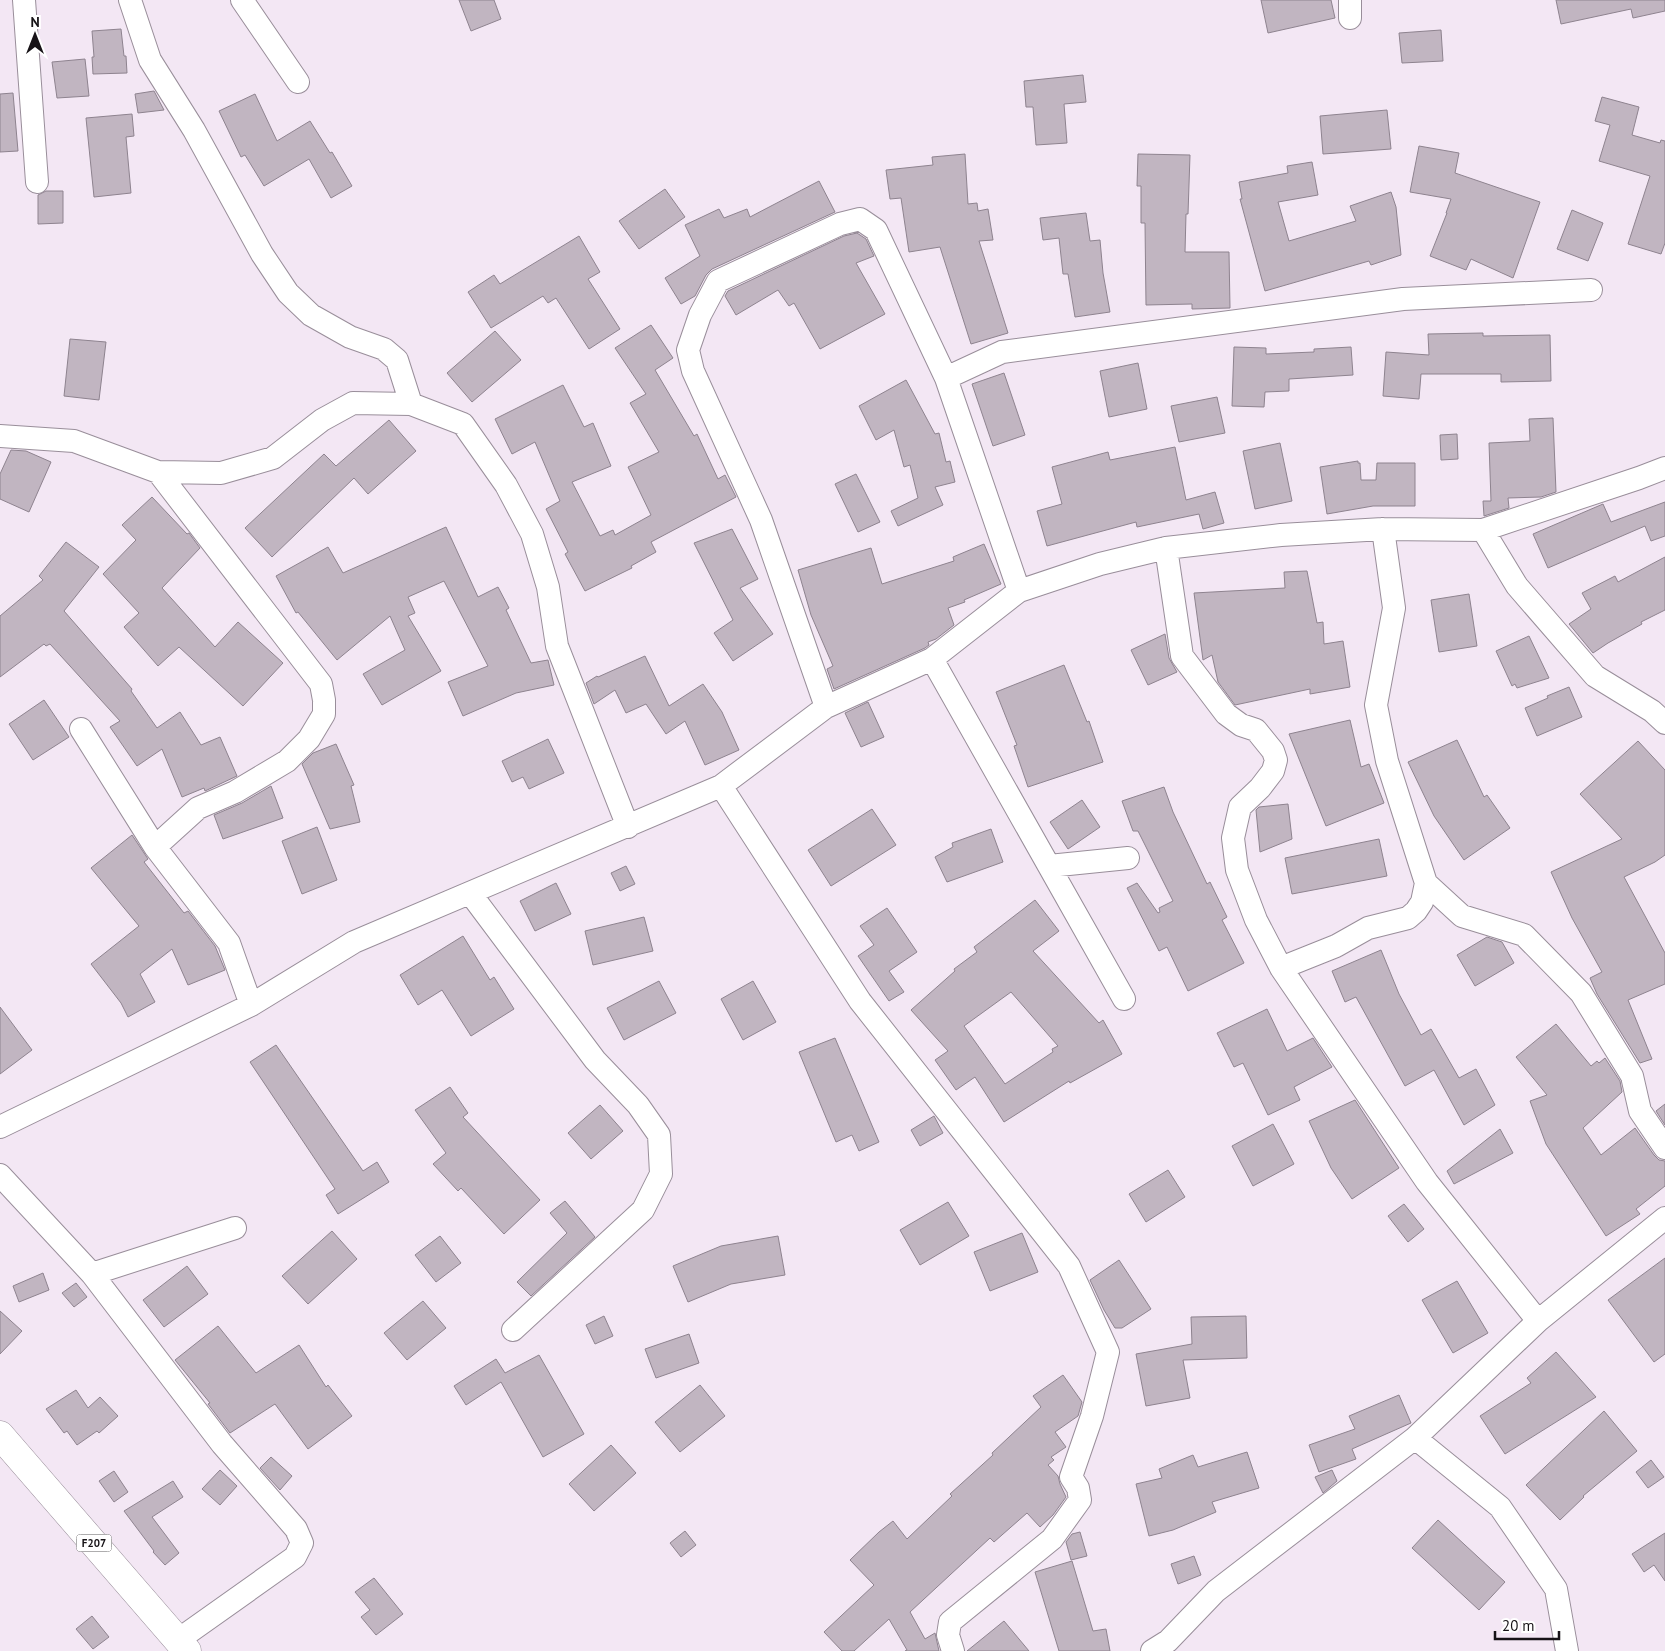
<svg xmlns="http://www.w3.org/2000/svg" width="1665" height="1651" font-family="'PT Sans',sans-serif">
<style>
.building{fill:#c1b5c1;stroke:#8e838f;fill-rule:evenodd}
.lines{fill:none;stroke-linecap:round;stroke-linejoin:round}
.minor-casing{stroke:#998e9a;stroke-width:24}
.major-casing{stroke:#998e9a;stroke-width:29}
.minor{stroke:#fff;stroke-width:22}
.major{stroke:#fff;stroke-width:28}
.labels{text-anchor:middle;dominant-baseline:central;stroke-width:4;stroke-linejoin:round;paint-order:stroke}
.shield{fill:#fff;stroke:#5d5a5d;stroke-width:1}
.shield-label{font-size:11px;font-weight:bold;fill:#171317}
</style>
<rect width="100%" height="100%" fill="#f3e7f4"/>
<!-- building -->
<path class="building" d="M 459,0 L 494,0 L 501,19 L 471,31 Z
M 1261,0 L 1331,0 L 1335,18 L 1268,33 Z
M 1556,0 L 1665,0 L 1665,11 L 1633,18 L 1631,9 L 1561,24 Z
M 121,29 L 124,56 L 126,56 L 127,73 L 93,74 L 92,57 L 94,57 L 92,31 Z
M 1441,30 L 1443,61 L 1402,63 L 1399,33 Z
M 85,59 L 89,96 L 57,98 L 52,62 Z
M 1083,75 L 1086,102 L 1064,104 L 1067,143 L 1036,145 L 1033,107 L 1026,107 L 1024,81 Z
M 154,91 L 164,110 L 138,113 L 135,94 Z
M 13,93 L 18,151 L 0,152 L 0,94 Z
M 255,94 L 277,141 L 310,121 L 330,153 L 332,152 L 352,186 L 331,198 L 309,159 L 264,186 L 245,155 L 241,157 L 219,111 Z
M 1602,97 L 1639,107 L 1632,135 L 1660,143 L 1661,140 L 1665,141 L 1665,243 L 1661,254 L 1628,244 L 1650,176 L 1599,161 L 1610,125 L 1595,121 Z
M 1387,110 L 1391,149 L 1323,154 L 1320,116 Z
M 132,114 L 134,136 L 126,137 L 131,193 L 94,197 L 86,118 Z
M 1419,146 L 1459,153 L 1455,173 L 1540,202 L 1513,278 L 1471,259 L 1466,270 L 1430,256 L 1447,213 L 1446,213 L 1451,199 L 1410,192 Z
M 965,154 L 968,204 L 977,203 L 978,211 L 988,209 L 993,240 L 979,241 L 1008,333 L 971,344 L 940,247 L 909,252 L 901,198 L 890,199 L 886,170 L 933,165 L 932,157 Z
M 1138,154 L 1190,155 L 1188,214 L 1186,214 L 1185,252 L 1229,252 L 1230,308 L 1192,309 L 1192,304 L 1146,305 L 1145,223 L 1141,223 L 1141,186 L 1137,186 Z
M 1312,162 L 1318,195 L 1278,202 L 1289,241 L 1356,221 L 1350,206 L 1391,192 L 1396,207 L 1401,255 L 1371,265 L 1369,261 L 1265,291 L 1240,199 L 1242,199 L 1239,182 L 1288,173 L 1287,166 Z
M 819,181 L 835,212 L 712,269 L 706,275 L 695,296 L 681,304 L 665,278 L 700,256 L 685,225 L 719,209 L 724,218 L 747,209 L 750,217 Z
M 665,189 L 685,217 L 639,249 L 619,221 Z
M 46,191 L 63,191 L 63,223 L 38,224 L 38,195 Z
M 1572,210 L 1603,223 L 1588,261 L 1557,249 Z
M 1086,213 L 1090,241 L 1100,240 L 1103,273 L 1110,312 L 1075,317 L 1068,274 L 1063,274 L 1059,238 L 1043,240 L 1040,218 Z
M 857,233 L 866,239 L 874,256 L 856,263 L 885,314 L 820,349 L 794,303 L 789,306 L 778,290 L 736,315 L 725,296 L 728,291 L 844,236 Z
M 579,236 L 600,272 L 588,279 L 620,329 L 589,349 L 556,298 L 548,303 L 543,296 L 491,328 L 468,292 L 494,275 L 500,284 Z
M 651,325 L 673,358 L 655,370 L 694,436 L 697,434 L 718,479 L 725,475 L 736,497 L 651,542 L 656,552 L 631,566 L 632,568 L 585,591 L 565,554 L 568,552 L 546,509 L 560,501 L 535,442 L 512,454 L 495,419 L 563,385 L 584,427 L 593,423 L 611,466 L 572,482 L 600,536 L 613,530 L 615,535 L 651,515 L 628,467 L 659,452 L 630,403 L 646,394 L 615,348 Z
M 495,331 L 521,360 L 472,402 L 447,373 Z
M 1483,333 L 1483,336 L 1550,335 L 1551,381 L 1501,382 L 1501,374 L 1421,374 L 1419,399 L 1383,396 L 1386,352 L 1429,355 L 1428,334 Z
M 70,339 L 106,342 L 99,400 L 64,396 Z
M 1234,347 L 1266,348 L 1266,354 L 1314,352 L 1314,349 L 1351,347 L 1353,375 L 1289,379 L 1289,391 L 1265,392 L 1264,407 L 1232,406 Z
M 1138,363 L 1147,409 L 1109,417 L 1100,371 Z
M 1004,373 L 1025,435 L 993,446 L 972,384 Z
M 906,380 L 935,434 L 939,433 L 946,462 L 950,461 L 955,482 L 935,487 L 943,505 L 898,526 L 891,511 L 918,498 L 910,465 L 904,467 L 894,430 L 876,440 L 859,406 Z
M 1217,397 L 1225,433 L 1179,442 L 1171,406 Z
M 1553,418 L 1556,492 L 1541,497 L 1508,498 L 1509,508 L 1484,516 L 1483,501 L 1491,501 L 1489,443 L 1530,441 L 1529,419 Z
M 389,420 L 416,451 L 368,494 L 354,478 L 272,557 L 245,528 L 324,454 L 336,466 Z
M 1457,434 L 1458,459 L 1441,460 L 1440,435 Z
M 1280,443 L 1292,501 L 1255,509 L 1243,451 Z
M 1175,447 L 1186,500 L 1215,492 L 1224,523 L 1203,529 L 1199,514 L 1137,527 L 1136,522 L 1047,546 L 1037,511 L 1062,504 L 1052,467 L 1108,452 L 1110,460 Z
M 11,450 L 26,451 L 51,462 L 29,512 L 0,499 L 0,474 Z
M 1358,461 L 1358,463 L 1360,463 L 1361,480 L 1376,480 L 1377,463 L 1415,463 L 1415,506 L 1373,506 L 1327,514 L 1320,467 Z
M 856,474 L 880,522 L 858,532 L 835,484 Z
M 152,497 L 187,534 L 189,533 L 200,548 L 162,588 L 215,647 L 238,622 L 283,663 L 243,706 L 179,647 L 158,666 L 124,627 L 139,613 L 103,574 L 136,540 L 122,525 Z
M 1665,502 L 1665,536 L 1651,541 L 1645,526 L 1548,568 L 1533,534 L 1603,504 L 1611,522 Z
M 446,527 L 478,597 L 498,587 L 509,608 L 506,610 L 531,663 L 548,660 L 554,685 L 516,693 L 463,716 L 448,682 L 488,666 L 444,581 L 408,597 L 415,613 L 408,616 L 441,671 L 382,705 L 363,674 L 405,650 L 390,616 L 337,660 L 298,612 L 296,613 L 276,576 L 328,547 L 343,573 Z
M 732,529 L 758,579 L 740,588 L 773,634 L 733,661 L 714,633 L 733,620 L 694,543 Z
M 66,542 L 99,567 L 64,611 L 132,689 L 131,691 L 157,728 L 180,712 L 201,745 L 220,737 L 237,776 L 205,791 L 204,788 L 182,797 L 162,749 L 137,766 L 110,727 L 120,721 L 50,644 L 46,646 L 44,644 L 0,677 L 0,616 L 43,580 L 39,576 Z
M 984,544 L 1001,584 L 964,600 L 965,602 L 948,608 L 954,625 L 936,639 L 928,642 L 929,645 L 925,648 L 834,689 L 827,669 L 833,666 L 811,615 L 798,570 L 871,548 L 882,584 L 954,561 L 953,557 Z
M 1665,557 L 1665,610 L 1641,622 L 1642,624 L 1608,643 L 1593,653 L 1569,624 L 1591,609 L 1582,593 L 1615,576 L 1618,582 Z
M 1307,571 L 1317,623 L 1323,622 L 1324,644 L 1343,641 L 1350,687 L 1310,694 L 1310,689 L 1235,705 L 1218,682 L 1212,655 L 1203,660 L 1194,593 L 1285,588 L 1284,572 Z
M 1469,594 L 1477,646 L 1439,652 L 1431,600 Z
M 1165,634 L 1169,658 L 1177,672 L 1148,685 L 1131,650 Z
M 1529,636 L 1549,678 L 1517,688 L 1515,684 L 1512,686 L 1496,651 Z
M 645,656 L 669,706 L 703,684 L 722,712 L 739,750 L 705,765 L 685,721 L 666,734 L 646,704 L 626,713 L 615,690 L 594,704 L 586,683 L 597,676 L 598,677 Z
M 1064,665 L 1087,722 L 1089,721 L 1103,762 L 1028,787 L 1014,746 L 1017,745 L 996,692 Z
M 1569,687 L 1582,717 L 1537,736 L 1525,708 L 1548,698 L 1547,696 Z
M 44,700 L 69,737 L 33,760 L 9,724 Z
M 868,702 L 884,737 L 861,747 L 845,713 Z
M 1350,720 L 1361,767 L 1369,764 L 1384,803 L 1326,826 L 1289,734 Z
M 548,739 L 564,773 L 529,789 L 523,777 L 512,782 L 502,761 Z
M 1457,740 L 1484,797 L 1487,795 L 1510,828 L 1464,860 L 1434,816 L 1408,762 Z
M 1638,741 L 1665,770 L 1665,855 L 1655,862 L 1624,877 L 1665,953 L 1665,984 L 1628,1000 L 1652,1059 L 1640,1063 L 1597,994 L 1590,978 L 1602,972 L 1572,918 L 1551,872 L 1622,839 L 1580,794 Z
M 336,744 L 354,785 L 351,786 L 360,822 L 330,829 L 302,764 L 313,753 Z
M 271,786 L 283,818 L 223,839 L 214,815 L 242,803 Z
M 1164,787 L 1173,812 L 1207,884 L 1210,882 L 1227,917 L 1222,920 L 1244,963 L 1188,991 L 1167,947 L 1159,951 L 1127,888 L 1137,883 L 1158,913 L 1160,912 L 1159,908 L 1173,901 L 1138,831 L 1133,831 L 1122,801 Z
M 1082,800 L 1100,827 L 1068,849 L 1050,822 Z
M 1288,804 L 1292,839 L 1260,852 L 1256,810 L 1259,807 Z
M 872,809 L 896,845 L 831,886 L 808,850 Z
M 317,827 L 337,880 L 302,894 L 282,841 Z
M 991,829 L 1003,862 L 947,882 L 935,857 L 953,847 L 952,843 Z
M 132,835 L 148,859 L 144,862 L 184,913 L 188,911 L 215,946 L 225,970 L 188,985 L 172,949 L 140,974 L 155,1002 L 128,1017 L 121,1003 L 91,964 L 139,926 L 91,868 Z
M 1379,839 L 1387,876 L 1292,894 L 1285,858 Z
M 626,866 L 635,884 L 620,891 L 611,873 Z
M 556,883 L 571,914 L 535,931 L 520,901 Z
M 1035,900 L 1059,931 L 1033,951 L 1099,1023 L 1103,1020 L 1122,1054 L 1070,1083 L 1069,1081 L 1004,1122 L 975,1077 L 956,1090 L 935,1060 L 948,1051 L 911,1010 L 955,971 L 954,969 L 977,952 L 974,947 ZM 1011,992 L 1058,1046 L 1052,1049 L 1053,1052 L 1005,1084 L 964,1026 Z
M 887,908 L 917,952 L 889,971 L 904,992 L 889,1001 L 858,956 L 874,945 L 860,926 Z
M 644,917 L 653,951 L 593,965 L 585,931 Z
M 463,936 L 490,980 L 494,977 L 514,1009 L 471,1036 L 442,990 L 418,1005 L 400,975 Z
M 1487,937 L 1502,942 L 1514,963 L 1475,986 L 1457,955 Z
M 1381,950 L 1399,994 L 1421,1035 L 1431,1029 L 1459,1078 L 1476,1069 L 1495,1105 L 1464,1125 L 1434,1070 L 1405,1086 L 1356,997 L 1345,1002 L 1332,971 Z
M 659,981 L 676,1013 L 624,1040 L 607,1008 Z
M 753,981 L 776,1022 L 743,1040 L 721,999 Z
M 0,1007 L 32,1050 L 0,1074 Z
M 1267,1009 L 1287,1051 L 1313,1038 L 1332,1067 L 1294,1087 L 1300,1100 L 1268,1115 L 1243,1063 L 1234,1067 L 1217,1033 Z
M 1556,1024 L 1591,1066 L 1597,1061 L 1599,1063 L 1605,1058 L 1620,1081 L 1622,1092 L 1583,1128 L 1601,1155 L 1635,1128 L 1654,1155 L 1659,1160 L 1665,1161 L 1665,1186 L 1636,1209 L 1640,1214 L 1606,1236 L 1546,1144 L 1530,1101 L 1547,1095 L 1516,1057 Z
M 835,1038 L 879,1142 L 859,1151 L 852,1135 L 836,1142 L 799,1052 Z
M 276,1045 L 363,1171 L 377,1162 L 389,1182 L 338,1214 L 326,1195 L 335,1189 L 250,1062 Z
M 450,1087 L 468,1113 L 463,1117 L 540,1200 L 504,1234 L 461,1188 L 458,1191 L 433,1164 L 446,1153 L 415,1110 Z
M 1355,1100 L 1399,1168 L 1352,1199 L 1331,1168 L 1309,1121 Z
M 1665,1104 L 1665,1125 L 1656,1111 Z
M 600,1105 L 623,1131 L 591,1159 L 568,1133 Z
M 934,1116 L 943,1133 L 920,1146 L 911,1130 Z
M 1273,1124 L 1294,1164 L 1253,1186 L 1232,1146 Z
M 1500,1129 L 1513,1153 L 1454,1184 L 1447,1171 Z
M 1168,1170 L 1185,1197 L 1146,1222 L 1129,1194 Z
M 565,1201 L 595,1237 L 531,1296 L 517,1282 L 567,1233 L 550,1213 Z
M 948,1202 L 969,1236 L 920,1265 L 900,1230 Z
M 1404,1204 L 1424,1229 L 1408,1242 L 1388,1216 Z
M 332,1231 L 357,1259 L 308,1304 L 282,1276 Z
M 1022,1233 L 1038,1272 L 990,1291 L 974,1252 Z
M 440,1236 L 461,1263 L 436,1282 L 415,1255 Z
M 778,1236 L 785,1275 L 731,1284 L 688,1302 L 673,1266 L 721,1246 Z
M 1665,1258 L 1665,1354 L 1654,1362 L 1608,1300 Z
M 1119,1260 L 1151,1309 L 1122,1328 L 1115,1328 L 1104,1310 L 1090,1280 Z
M 187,1266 L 208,1294 L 164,1327 L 143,1300 Z
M 43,1273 L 49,1290 L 19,1302 L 13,1286 Z
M 1457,1281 L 1488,1333 L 1453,1353 L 1422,1300 Z
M 76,1283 L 87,1297 L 74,1307 L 62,1293 Z
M 423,1301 L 446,1328 L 407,1360 L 384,1333 Z
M 0,1311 L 22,1331 L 0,1354 Z
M 604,1316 L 613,1336 L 595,1344 L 586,1325 Z
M 1246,1316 L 1247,1358 L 1183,1360 L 1190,1398 L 1146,1406 L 1136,1354 L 1192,1344 L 1191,1317 Z
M 218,1326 L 256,1373 L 299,1345 L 326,1387 L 328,1385 L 352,1416 L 308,1449 L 275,1404 L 230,1433 L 208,1404 L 210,1403 L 175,1360 Z
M 689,1334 L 699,1363 L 656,1378 L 645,1349 Z
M 1556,1352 L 1596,1397 L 1505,1454 L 1480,1416 L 1531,1383 L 1527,1378 Z
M 539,1355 L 584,1434 L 543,1457 L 501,1382 L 466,1405 L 454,1386 L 496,1359 L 505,1373 Z
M 1063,1375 L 1082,1402 L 1078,1416 L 1055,1432 L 1066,1447 L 1051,1457 L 1054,1460 L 1048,1465 L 1058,1476 L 1060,1484 L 1066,1497 L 1053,1515 L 1040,1527 L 1027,1513 L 994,1542 L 990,1538 L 910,1612 L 925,1639 L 935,1633 L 939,1651 L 905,1651 L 907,1650 L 889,1619 L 854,1651 L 842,1651 L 824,1632 L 874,1585 L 850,1560 L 879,1532 L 893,1521 L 907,1539 L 952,1496 L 950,1494 L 993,1455 L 992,1453 L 1041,1407 L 1033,1396 Z
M 700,1385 L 725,1416 L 680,1452 L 655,1422 Z
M 76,1390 L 88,1408 L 100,1397 L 118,1416 L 99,1433 L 97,1431 L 77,1445 L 67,1431 L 64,1433 L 46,1409 Z
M 1399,1395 L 1411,1423 L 1352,1449 L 1356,1459 L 1319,1472 L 1309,1445 L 1355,1429 L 1349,1416 Z
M 1604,1411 L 1637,1451 L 1583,1496 L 1584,1497 L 1560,1520 L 1526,1485 Z
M 611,1445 L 636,1473 L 594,1511 L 569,1484 Z
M 1247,1452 L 1259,1488 L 1212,1502 L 1216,1512 L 1173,1530 L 1149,1536 L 1136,1484 L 1162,1478 L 1159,1469 L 1193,1455 L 1198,1467 Z
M 271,1457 L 292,1476 L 280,1490 L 260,1468 Z
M 1651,1460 L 1664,1477 L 1648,1488 L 1636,1472 Z
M 220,1470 L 237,1486 L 220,1505 L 202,1489 Z
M 1332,1470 L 1337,1481 L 1323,1493 L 1315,1477 Z
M 114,1471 L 128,1492 L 114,1502 L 99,1481 Z
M 173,1481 L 183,1497 L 152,1517 L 179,1553 L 165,1565 L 153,1552 L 154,1551 L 124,1511 Z
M 1438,1520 L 1505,1582 L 1479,1610 L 1412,1548 Z
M 685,1531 L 696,1545 L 681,1557 L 670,1543 Z
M 1080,1532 L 1087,1556 L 1071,1560 L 1066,1542 L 1072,1534 Z
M 1665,1533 L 1665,1581 L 1654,1565 L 1644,1572 L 1632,1554 Z
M 1194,1556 L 1201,1575 L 1178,1584 L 1171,1564 Z
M 1072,1561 L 1093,1631 L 1106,1629 L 1110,1651 L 1059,1651 L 1035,1572 Z
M 374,1578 L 403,1614 L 376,1635 L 361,1617 L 370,1610 L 355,1592 Z
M 92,1616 L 109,1637 L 93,1649 L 76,1629 Z
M 1004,1621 L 1029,1651 L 967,1651 Z"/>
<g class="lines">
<!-- minor casing -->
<g class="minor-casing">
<path id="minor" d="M 24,0 L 37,182
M 130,0 L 150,60 L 194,130 L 262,254 L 288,293 L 311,315 L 350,337 L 384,349 L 397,360 L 411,404
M 242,0 L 298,82
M 1350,0 L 1350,18
M 946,378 L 1002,352 L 1403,299 L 1591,290
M 0,436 L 74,441 L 158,472 L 221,473 L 273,458 L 322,420 L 353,403 L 411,404 L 463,424 L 506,485 L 532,534 L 548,587 L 557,646 L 628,827
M 1483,530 L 1517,586 L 1595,676 L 1652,711 L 1665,723
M 1166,548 L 1182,656 L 1226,714 L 1241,725 L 1256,730 L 1273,751 L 1276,760 L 1273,771 L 1260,788 L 1240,807 L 1233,838 L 1237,870 L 1256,920 L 1281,968 L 1427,1182 L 1538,1321
M 932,659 L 1124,999
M 826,707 L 761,520 L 693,371 L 688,350 L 700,315 L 718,281 L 840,224 L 860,219 L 876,230 L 946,378 L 1019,591
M 81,729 L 155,847 L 229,943 L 251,1005
M 721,786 L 860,1001 L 1069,1266 L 1108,1352 L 1092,1416 L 1071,1477 L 1078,1488 L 1080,1500 L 1052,1539 L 950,1622 L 948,1635 L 953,1651
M 155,847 L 198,808 L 235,792 L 287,761 L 309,739 L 324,714 L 324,700 L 321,684 L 158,472
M 1049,866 L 1128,858
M 1426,883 L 1462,916 L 1524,935 L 1581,993 L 1632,1076 L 1640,1111 L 1665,1148
M 470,893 L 595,1060 L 638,1105 L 659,1135 L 661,1174 L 643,1210 L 513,1330
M 1281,968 L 1336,946 L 1368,928 L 1408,918 L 1416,911 L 1422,902 L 1426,883 L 1387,761 L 1376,705 L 1394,608 L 1383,529
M 0,1127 L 251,1005 L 354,942 L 721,786 L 826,707 L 932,659 L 1019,591 L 1100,564 L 1166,548 L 1281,535 L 1383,529 L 1483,530 L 1639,478 L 1665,468
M 0,1175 L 92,1274 L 222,1444 L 296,1529 L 302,1543 L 295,1557 L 178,1640
M 92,1274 L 235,1228
M 1415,1438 L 1500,1507 L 1556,1589 L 1567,1651
M 1152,1651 L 1168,1641 L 1216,1591 L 1415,1438 L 1538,1321 L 1665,1218"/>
</g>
<!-- major casing -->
<g class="major-casing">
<path id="major" d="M 0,1435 L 187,1651"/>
</g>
<!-- minor -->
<use href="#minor" class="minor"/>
<!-- major -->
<use href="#major" class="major"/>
</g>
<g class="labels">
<!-- shield labels -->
<rect class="shield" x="76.5" y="1534.5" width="35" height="17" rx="4"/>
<g class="shield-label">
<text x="94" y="1543">F207</text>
</g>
</g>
<!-- north arrow -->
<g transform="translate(35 35)" stroke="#ffffff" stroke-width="4" paint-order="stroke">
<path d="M0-4L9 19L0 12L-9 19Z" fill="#171317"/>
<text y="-8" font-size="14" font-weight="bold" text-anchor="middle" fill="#171317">N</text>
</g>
<!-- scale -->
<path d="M1495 1631v8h64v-8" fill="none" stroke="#171317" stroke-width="2.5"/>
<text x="1502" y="1631" font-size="15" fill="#171317" stroke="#ffffff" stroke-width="4" paint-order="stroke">20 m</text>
</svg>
